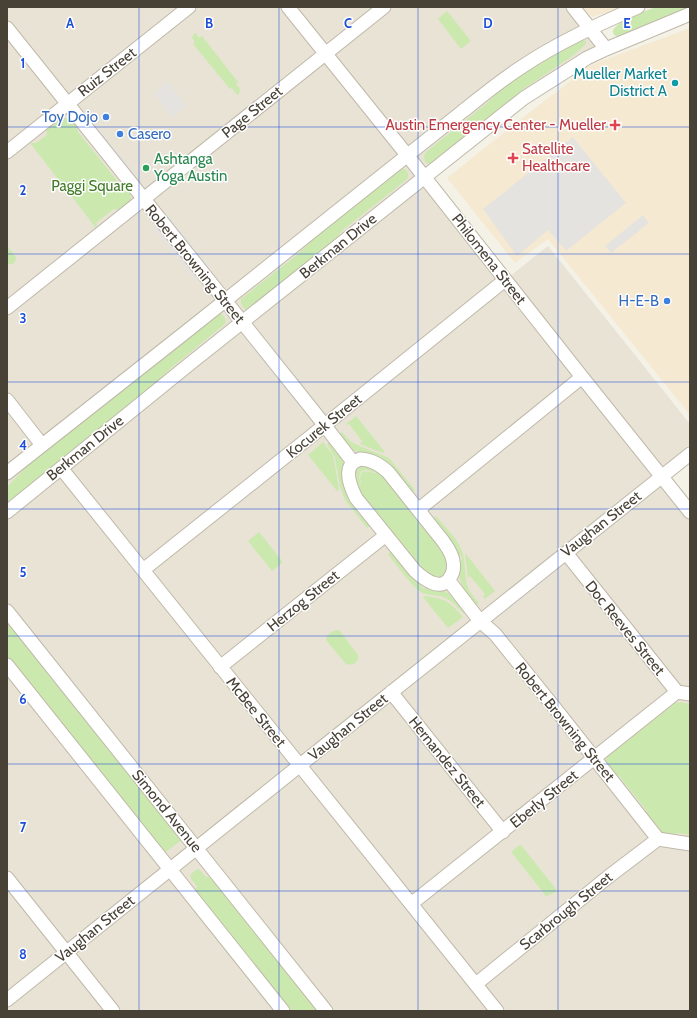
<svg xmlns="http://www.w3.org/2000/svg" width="697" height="1018" font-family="Cabin,sans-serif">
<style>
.residential{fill:#e8e3d5}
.commercial{fill:#f6e9d1}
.green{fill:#cbe9ae}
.parking{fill:#e5e3df}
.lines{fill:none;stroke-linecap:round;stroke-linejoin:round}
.minor-casing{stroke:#c0b9a9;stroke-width:15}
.minor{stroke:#fff;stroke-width:13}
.grid{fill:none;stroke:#1d4ed8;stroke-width:1;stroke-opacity:0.55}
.culture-dot{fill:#0f9aa8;stroke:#fff;stroke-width:1.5}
.shop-dot{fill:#3f7fe0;stroke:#fff;stroke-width:1.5}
.health-dot{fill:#e0444e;stroke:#fff;stroke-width:1.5}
.leisure-dot{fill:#2e9e5b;stroke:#fff;stroke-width:1.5}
.labels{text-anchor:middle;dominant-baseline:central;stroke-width:3;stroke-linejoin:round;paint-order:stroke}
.street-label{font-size:15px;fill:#474136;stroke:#fff}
.culture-label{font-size:15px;fill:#0d838f;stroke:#fff;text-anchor:end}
.shop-label{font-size:15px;fill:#366cbe;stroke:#fff;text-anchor:end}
.health-label{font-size:15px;fill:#be3a42;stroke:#fff;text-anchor:end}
.leisure-label{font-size:15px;fill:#27864d;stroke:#fff;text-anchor:start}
.park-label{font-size:15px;fill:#417b27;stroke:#fff}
.grid-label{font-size:13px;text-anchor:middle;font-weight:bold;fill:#1d4ed8;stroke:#fff;stroke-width:3;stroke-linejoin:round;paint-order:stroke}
</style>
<rect width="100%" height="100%" fill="#f4f1e7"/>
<!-- residential -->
<path class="residential" d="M 7,7 L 571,7 L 604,48 L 425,176 L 505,280 L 548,246 L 690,424 L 690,454 L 662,476 L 690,511 L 690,1011 L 7,1011 Z"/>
<!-- commercial -->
<path class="commercial" d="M 583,7 L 626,7 L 592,17 Z
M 690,28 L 690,415 L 548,239 L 515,263 L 447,178 L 540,104 L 567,84 L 580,70 L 601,61 Z"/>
<!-- green -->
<path class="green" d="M 656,7 L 687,7 L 669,17 L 619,37 L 614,35 C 613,32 612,31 614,29 C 618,21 648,10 656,7 Z
M 447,11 L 471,41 L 461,49 L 438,19 Z
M 195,32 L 199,38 L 202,36 L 238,82 L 236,84 L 240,89 L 239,94 L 237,95 L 232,88 L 230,89 L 193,44 L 195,42 L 192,38 Z
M 582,40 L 586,41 L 586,44 L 574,55 L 522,90 L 501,110 L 433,164 L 429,164 L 425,162 L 424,156 L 426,152 L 487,103 L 504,86 L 552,53 Z
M 64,118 C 73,118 76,124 78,132 L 119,183 L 126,187 L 130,193 L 131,198 L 130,202 L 127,205 L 119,210 L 114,209 L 97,222 L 96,228 L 30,143 L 36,143 L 47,135 L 46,130 L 61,119 Z
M 402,168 L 406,170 C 409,174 409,178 405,181 L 344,229 L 331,244 L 247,310 C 243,308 240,304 241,299 L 298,254 L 324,228 Z
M 7,246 L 16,257 C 16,263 13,265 7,264 Z
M 220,313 L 222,314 L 226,320 L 225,324 L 171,368 L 151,388 L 7,505 L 7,487 L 33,460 Z
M 356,416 L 385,452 L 383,453 L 360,444 L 362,441 L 349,424 L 347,425 L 346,424 Z
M 342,432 L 350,441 L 355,444 L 389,458 L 415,490 L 410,494 L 404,482 L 405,481 L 402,477 L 401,478 C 394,470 388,461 378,457 C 375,455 372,456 369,456 C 355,454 347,445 339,435 Z
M 323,442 L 332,454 L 334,460 L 339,490 L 337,491 L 308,455 Z
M 330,442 L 338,451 L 336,452 L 337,453 L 338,453 C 342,458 345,464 344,470 C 344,475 342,479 343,483 C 344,494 351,503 358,511 L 357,512 L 360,516 L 361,515 L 372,524 L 367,528 L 345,500 L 340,487 L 335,458 L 327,444 Z
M 364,466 L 378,470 L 374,472 C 369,472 365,467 360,473 L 359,479 L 360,479 C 361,468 367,472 374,473 L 379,471 L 444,549 L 449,572 L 440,579 L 426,575 L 430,572 L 426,574 L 362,498 L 357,488 L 361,483 L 360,479 L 360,483 L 357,488 C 355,478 352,470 364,466 Z
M 436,516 C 445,527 457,538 462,551 C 466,563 464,576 468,588 C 471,594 475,598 479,603 L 476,605 C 468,595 460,587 459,573 C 459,569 461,565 461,560 L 462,560 L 461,555 L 459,555 C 453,541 443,529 431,521 Z
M 259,532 L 260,533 L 282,561 L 282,563 L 272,571 L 248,541 Z
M 393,550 L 400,563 L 414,580 L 421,585 L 420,586 L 425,589 L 425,587 C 429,588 432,588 435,588 C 450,590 457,602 466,612 L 464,614 C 456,606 450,598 439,596 C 433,595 426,595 421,592 C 413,588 394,562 388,554 Z
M 466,554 L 495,591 L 485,599 L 483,596 L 485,594 L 470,576 L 468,578 L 465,555 Z
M 425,596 C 446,599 449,601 463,617 L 448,628 L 423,597 Z
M 7,618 L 183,839 L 163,854 L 7,658 Z
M 337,630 L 340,631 L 358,655 C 360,662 352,666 346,664 L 326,640 C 326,635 332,631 337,630 Z
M 681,702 L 690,704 L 690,835 L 678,833 L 669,836 L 662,834 L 648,818 L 646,810 L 619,776 L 610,770 L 606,765 L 606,759 L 610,754 L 673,705 L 675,703 Z
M 521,845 L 556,889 L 556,892 L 547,896 L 546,896 L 512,853 L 512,851 C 515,849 518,845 521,845 Z
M 197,869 C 205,872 203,879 213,877 L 321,1011 L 289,1011 L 194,892 L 197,886 L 191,879 L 190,875 Z"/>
<!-- parking -->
<path class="parking" d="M 168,82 L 186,106 L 172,117 L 154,93 Z
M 86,117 L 93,120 L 99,128 L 133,171 L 134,177 Z
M 573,137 L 626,203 L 566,251 L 548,230 L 517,256 L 483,209 Z
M 164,214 L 170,217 L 210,267 L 212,274 Z
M 643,215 L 649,223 L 611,253 L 605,246 Z
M 153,222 L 163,235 L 200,282 L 194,279 L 154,229 Z
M 262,338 L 267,340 L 314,399 L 314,404 Z
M 253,345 L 306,411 L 301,409 L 254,351 Z
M 648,494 L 646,500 L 593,541 L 588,543 Z
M 553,570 L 551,576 L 505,612 L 499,612 Z"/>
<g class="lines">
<!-- minor casing -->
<g class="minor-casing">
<path id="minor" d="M 288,7 L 407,155 L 582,377 L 690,512
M 573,7 L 606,49
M 7,28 L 315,413 L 353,462
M 7,152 L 189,7
M 7,308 L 384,7
M 7,400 L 42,445
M 360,459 C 372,460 379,464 388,472 L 443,541 C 447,547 452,553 453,561 C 454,566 454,571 451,576 C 442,593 425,580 415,571 L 356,498 C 351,488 343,470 354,462 C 356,461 358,460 360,459 Z
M 61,468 L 497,1011
M 7,473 L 187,331 L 463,111 C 482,96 500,81 520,68 C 557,43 597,25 638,7
M 418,510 L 582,377
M 7,512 L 192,362 L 524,98 L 587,58 L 606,49 L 690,14
M 566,553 L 677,692 L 690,694
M 143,570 L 310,437 L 505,280
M 449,581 L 480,621 L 495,634 L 558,712 L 658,839 L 690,844
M 7,611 L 326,1011
M 7,665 L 283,1011
M 220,667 L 386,535
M 391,692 L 503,832
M 7,878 L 113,1011
M 411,904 L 677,692
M 476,984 L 608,877 L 658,839
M 7,1000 C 235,818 461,635 690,454"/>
</g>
<!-- minor -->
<use href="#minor" class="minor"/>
</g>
<!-- grid -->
<path class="grid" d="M 139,7 L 139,1011M 279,7 L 279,1011M 418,7 L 418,1011M 558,7 L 558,1011M 7,127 L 690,127M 7,254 L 690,254M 7,382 L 690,382M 7,509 L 690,509M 7,636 L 690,636M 7,764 L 690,764M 7,891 L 690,891"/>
<!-- markers -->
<circle class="culture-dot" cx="675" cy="83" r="4"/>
<g class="shop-dot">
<circle cx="106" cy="117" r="4"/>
<circle cx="120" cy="134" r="4"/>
<circle cx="667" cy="301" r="4"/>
</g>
<g class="health-dot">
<path d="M613 119h4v4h4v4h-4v4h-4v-4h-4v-4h4z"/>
<path d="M511 152h4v4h4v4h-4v4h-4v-4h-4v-4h4z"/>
</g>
<circle class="leisure-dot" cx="146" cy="168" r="4"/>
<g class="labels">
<!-- street labels -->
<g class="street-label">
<text transform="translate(107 72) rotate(-38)">Ruiz Street</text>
<text transform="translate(252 112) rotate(-39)">Page Street</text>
<text transform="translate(338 246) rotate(-39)">Berkman Drive</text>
<text transform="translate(489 259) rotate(52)">Philomena Street</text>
<text transform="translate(195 264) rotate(51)">Robert Browning Street</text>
<text transform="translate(324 426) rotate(-39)">Kocurek Street</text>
<text transform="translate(85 448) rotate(-39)">Berkman Drive</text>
<text transform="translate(601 524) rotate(-38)">Vaughan Street</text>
<text transform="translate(303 601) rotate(-39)">Herzog Street</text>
<text transform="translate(625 628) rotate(51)">Doc Reeves Street</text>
<text transform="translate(256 712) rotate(51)">McBee Street</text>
<text transform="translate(565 722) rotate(51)">Robert Browning Street</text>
<text transform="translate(348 727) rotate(-39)">Vaughan Street</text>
<text transform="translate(447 762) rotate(51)">Hernandez Street</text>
<text transform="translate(544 799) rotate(-39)">Eberly Street</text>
<text transform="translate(167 811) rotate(51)">Simond Avenue</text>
<text transform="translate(566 911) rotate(-39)">Scarbrough Street</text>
<text transform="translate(95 929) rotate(-39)">Vaughan Street</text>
</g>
<!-- culture labels -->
<g class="culture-label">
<text x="667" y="74">Mueller Market<tspan x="667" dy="17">District A</tspan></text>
</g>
<!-- shop labels -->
<g class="shop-label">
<text x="98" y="117">Toy Dojo</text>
<text x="128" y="134" text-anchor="start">Casero</text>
<text x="659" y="301">H-E-B</text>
</g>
<!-- health labels -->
<g class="health-label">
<text x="606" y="125">Austin Emergency Center - Mueller</text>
<text x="522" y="149" text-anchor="start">Satellite<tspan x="522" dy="17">Healthcare</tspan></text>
</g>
<!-- leisure labels -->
<g class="leisure-label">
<text x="154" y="159">Ashtanga<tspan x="154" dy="17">Yoga Austin</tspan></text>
</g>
<!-- park labels -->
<g class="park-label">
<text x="92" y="186">Paggi Square</text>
</g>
</g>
<g class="grid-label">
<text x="70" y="28">A</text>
<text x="209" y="28">B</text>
<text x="348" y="28">C</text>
<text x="488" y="28">D</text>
<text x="627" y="28">E</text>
<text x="23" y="68">1</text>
<text x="23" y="195">2</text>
<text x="23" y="323">3</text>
<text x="23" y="450">4</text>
<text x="23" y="577">5</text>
<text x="23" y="704">6</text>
<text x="23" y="832">7</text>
<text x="23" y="959">8</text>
</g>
<!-- border -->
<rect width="697" height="1018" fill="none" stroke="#474136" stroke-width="16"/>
</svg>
